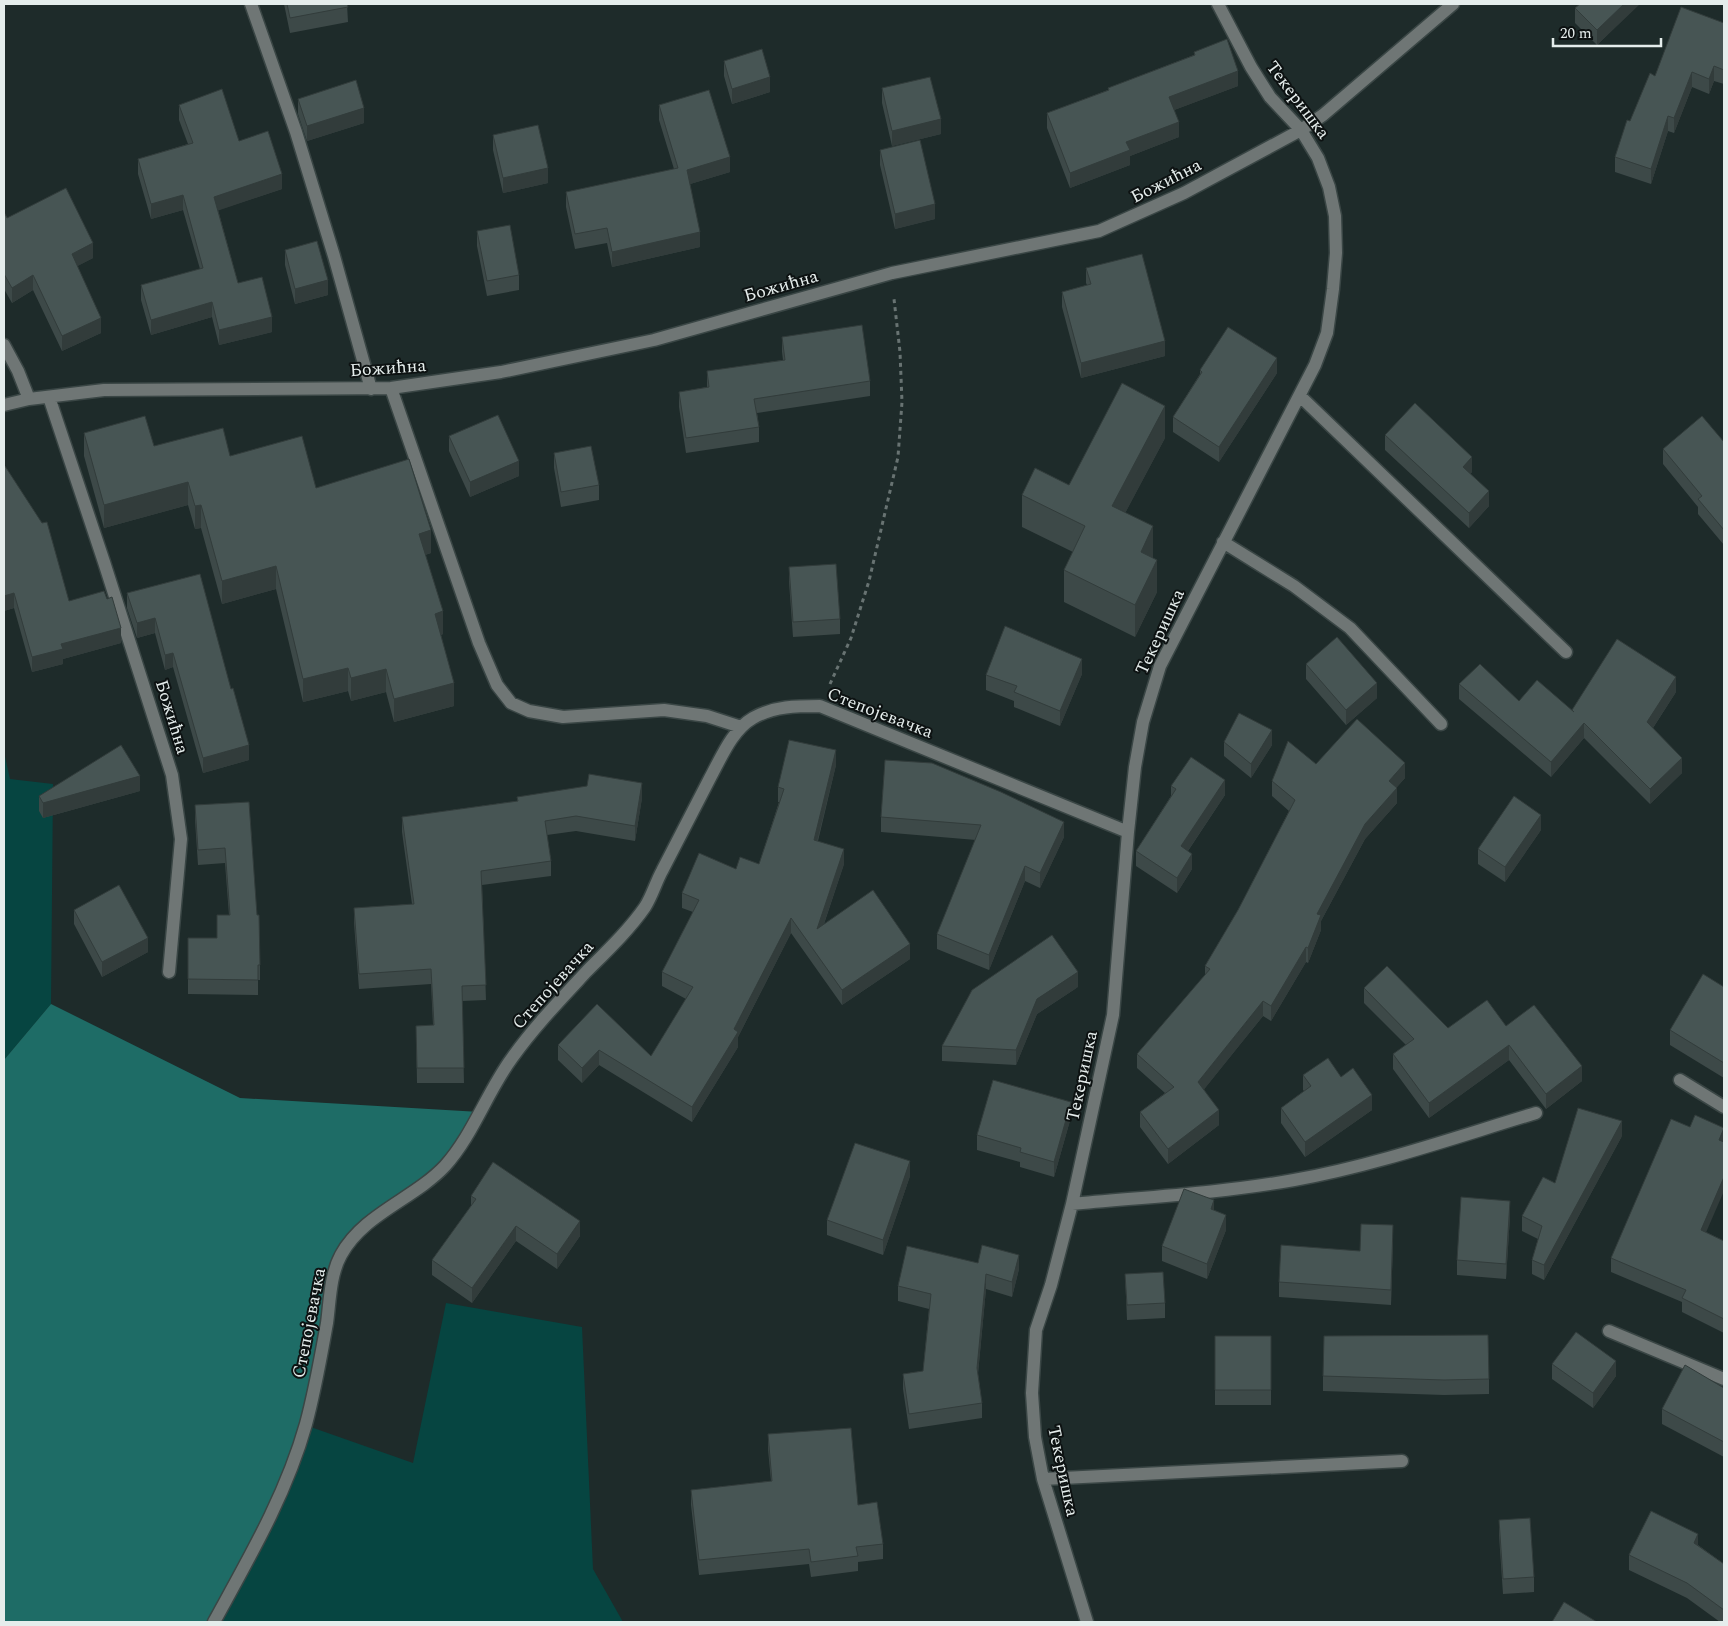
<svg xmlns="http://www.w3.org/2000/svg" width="1728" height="1626" font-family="Spectral,serif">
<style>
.green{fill:#064541}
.forest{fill:#1e6c66}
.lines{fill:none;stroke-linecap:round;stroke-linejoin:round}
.minor-casing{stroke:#3a4645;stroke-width:15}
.path{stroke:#687372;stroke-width:3;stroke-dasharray:4 4;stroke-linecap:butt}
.minor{stroke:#6f7675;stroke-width:12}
.wall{fill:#3d4948}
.shaded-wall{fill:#323c3b}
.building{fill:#475554;stroke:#323c3b}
.labels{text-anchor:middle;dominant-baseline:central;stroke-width:4;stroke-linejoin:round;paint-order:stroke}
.street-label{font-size:18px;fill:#e5edec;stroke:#0d1212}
</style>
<rect width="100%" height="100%" fill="#1e2b2a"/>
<!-- green -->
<path class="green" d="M 4,752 L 10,779 L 53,784 L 51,1004 L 4,1060 Z
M 446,1303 L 582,1327 L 593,1569 L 623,1622 L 214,1622 L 305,1425 L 413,1463 Z"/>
<!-- forest -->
<path class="forest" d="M 51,1004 L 240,1098 L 480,1112 L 425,1182 L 341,1255 L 305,1425 L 215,1622 L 4,1622 L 4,1060 Z"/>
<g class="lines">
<!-- minor casing -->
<g class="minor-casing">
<path id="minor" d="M 251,4 L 296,132 L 334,256 L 371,389
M 4,345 L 18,371 L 29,399
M 391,388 L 479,643 L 497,685 L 511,703 L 529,711 L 563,717 L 664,710 L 707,716 L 741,727
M 1300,396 L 1566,652
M 49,397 L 104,562 L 172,775 L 181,839 L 169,972
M 4,405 L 29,399 L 104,390 L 391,388 L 501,372 L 654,340 L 892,273 L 1099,231 L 1184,193 L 1301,130 L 1323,115 L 1453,4
M 1223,542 L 1294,586 L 1350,628 L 1441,724
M 1680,1080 L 1724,1107
M 1072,1204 C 1146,1197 1221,1193 1294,1180 C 1377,1165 1456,1137 1536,1113
M 1609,1331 L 1724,1379
M 1043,1479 L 1402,1461
M 214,1622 C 249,1558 286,1495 306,1424 C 315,1391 321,1356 327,1323 C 330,1301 330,1275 341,1255 C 363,1214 414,1199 445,1166 C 473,1135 487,1092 512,1058 C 534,1027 561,999 587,971 C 607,951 629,930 645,907 C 652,896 656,882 662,871 C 678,840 694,809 710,778 C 721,758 732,730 753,718 C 774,706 797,706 820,706 L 1128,832
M 1087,1622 L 1043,1479 L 1035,1437 L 1032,1393 L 1036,1330 L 1051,1285 L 1072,1204 L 1113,1015 L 1128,832 L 1135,767 L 1143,722 L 1160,666 L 1315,365 L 1327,333 L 1333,289 L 1336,253 L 1335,216 L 1329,187 L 1318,158 L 1301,130 L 1270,97 L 1251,67 L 1218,4"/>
</g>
<!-- path -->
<path class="path" d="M 830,684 L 851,638 L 869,581 L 898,457 L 902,402 L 900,352 L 894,299"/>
<!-- minor -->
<use href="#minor" class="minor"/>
</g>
<!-- wall -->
<path class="wall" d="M 284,4 L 347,4 L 348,22 L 290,33 Z
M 1639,4 L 1597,45 L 1575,23 L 1575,8 Z
M 1724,23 L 1724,84 L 1714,81 L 1709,94 L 1692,87 L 1674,133 L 1668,131 L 1651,184 L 1615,172 L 1615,157 L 1655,76 Z
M 1194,52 L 1238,86 L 1174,110 L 1179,137 L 1130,156 L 1130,165 L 1070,188 L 1047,128 L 1047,113 L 1108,90 L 1108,88 L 1194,55 Z
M 724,61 L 770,92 L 732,104 L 724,76 Z
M 882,88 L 941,134 L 892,146 L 882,103 Z
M 298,99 L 364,123 L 307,141 L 298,114 Z
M 179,105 L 239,141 L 282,189 L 218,210 L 238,283 L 272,332 L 219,345 L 212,317 L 151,335 L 141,300 L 141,285 L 200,269 L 183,210 L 151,219 L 138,174 L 138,159 L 188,144 L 179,120 Z
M 659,105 L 730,172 L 690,184 L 700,247 L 612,267 L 607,243 L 575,249 L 566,207 L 566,192 L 674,169 L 659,120 Z
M 493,135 L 548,183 L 503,193 L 493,150 Z
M 880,150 L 935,219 L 895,229 L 880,165 Z
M 4,212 L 7,218 L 93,258 L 77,266 L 101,333 L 62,351 L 33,290 L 12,303 L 4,289 Z
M 477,231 L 519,275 L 519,290 L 487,296 L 477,246 Z
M 285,250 L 328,295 L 295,304 L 285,265 Z
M 1086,268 L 1165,356 L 1081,378 L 1062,307 L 1062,292 L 1087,285 L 1086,283 Z
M 782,337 L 870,381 L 870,396 L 757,413 L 759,427 L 759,442 L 686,453 L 679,407 L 679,392 L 707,387 L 707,371 L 783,360 L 782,352 Z
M 1200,370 L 1277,373 L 1219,462 L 1173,432 L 1173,417 L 1200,374 Z
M 84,433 L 154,446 L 230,456 L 316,488 L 431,553 L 425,555 L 443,634 L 441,635 L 454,706 L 394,722 L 386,692 L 351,701 L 348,691 L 303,702 L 276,589 L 222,604 L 201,528 L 195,529 L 188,505 L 104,528 L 84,456 Z
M 1385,435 L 1472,472 L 1470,474 L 1489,506 L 1469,528 L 1385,450 Z
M 449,436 L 519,476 L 470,497 L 449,451 Z
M 1165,438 L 1125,513 L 1153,558 L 1157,592 L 1135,637 L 1064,602 L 1064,570 L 1073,552 L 1022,527 L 1022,495 L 1069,485 Z
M 1724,442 L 1724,545 L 1698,514 L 1698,507 L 1663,464 L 1663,449 Z
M 554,453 L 599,485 L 599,500 L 561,507 L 554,468 Z
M 4,467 L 69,601 L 121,643 L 63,659 L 63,664 L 32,672 L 14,608 L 4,611 Z
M 789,567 L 840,619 L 840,634 L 793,637 L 789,582 Z
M 200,574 L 249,760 L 203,773 L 173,667 L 165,670 L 155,633 L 137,638 L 127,608 L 127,593 Z
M 1306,664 L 1377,698 L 1346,725 L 1306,679 Z
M 1082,674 L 1060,726 L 1014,707 L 1014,701 L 986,690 L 986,675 Z
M 1459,684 L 1519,701 L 1572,710 L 1676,692 L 1653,728 L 1682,773 L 1650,804 L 1584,738 L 1551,777 L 1459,699 Z
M 1224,742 L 1272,745 L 1251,778 L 1224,756 Z
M 885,760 L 1064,837 L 1040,888 L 1025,881 L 989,970 L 937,949 L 937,934 L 976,840 L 881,832 L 881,817 Z
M 1316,764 L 1405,778 L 1396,788 L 1397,803 L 1365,839 L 1321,921 L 1321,930 L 1308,963 L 1306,962 L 1271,1021 L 1263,1016 L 1204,1089 L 1219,1125 L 1168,1164 L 1140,1127 L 1140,1112 L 1165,1093 L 1137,1068 L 1137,1054 L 1205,975 L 1205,966 L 1238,910 L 1289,811 L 1272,796 L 1272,781 Z
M 836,765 L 818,841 L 844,864 L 824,924 L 910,959 L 842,1005 L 791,933 L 738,1037 L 738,1047 L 692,1122 L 599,1065 L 582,1083 L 558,1060 L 558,1045 L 651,1056 L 686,999 L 662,986 L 662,972 L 693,912 L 682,908 L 682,893 L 736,869 L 759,864 L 779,802 L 778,802 L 778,787 Z
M 1171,786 L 1225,795 L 1188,851 L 1192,869 L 1177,893 L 1136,866 L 1136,851 L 1171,796 Z
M 140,791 L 43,818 L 39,811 L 39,796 Z
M 517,797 L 642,798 L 635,841 L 576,831 L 547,835 L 551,861 L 551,876 L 482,885 L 486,1000 L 462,1001 L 464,1083 L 417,1083 L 416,1026 L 433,1025 L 431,984 L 359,989 L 354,923 L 354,908 L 412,904 L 402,832 L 402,817 L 517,801 Z
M 249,802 L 260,965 L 260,980 L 258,980 L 258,995 L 188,994 L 188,938 L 217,938 L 229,915 L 225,863 L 198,865 L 195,820 L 195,805 Z
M 1541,830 L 1505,882 L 1478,864 L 1478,849 Z
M 74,910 L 148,952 L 102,977 L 74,924 Z
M 1078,987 L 1037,1014 L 1016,1065 L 942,1061 L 942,1046 Z
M 1724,987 L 1724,1078 L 1670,1045 L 1670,1030 Z
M 1364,988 L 1448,1028 L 1506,1026 L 1582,1081 L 1546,1109 L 1509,1060 L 1429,1118 L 1393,1069 L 1393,1054 L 1406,1045 L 1364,1003 Z
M 1303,1075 L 1341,1077 L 1372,1110 L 1305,1157 L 1281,1123 L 1281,1108 L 1304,1091 L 1303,1090 Z
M 1071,1117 L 1054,1177 L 1020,1167 L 1020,1162 L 977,1150 L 977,1135 Z
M 1622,1136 L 1544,1280 L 1532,1274 L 1532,1260 L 1538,1239 L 1522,1231 L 1522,1216 L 1555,1183 Z
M 910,1176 L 883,1255 L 827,1235 L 827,1220 Z
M 471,1196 L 580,1236 L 557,1269 L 516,1241 L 472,1303 L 432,1275 L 432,1260 L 471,1206 Z
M 1510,1216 L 1506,1279 L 1457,1275 L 1457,1260 Z
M 1226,1230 L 1207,1279 L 1162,1261 L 1162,1246 Z
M 1706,1232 L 1724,1241 L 1724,1333 L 1682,1312 L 1682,1302 L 1611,1272 L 1611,1258 Z
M 1393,1240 L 1391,1305 L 1279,1297 L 1279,1282 L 1360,1251 Z
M 978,1263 L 1019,1269 L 1012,1297 L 986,1289 L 978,1374 L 982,1403 L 982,1418 L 909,1429 L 903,1389 L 903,1374 L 923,1371 L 929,1309 L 898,1301 L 898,1286 Z
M 1125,1274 L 1165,1303 L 1165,1318 L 1127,1320 Z
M 1215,1336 L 1271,1336 L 1271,1405 L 1215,1405 Z
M 1552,1364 L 1616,1376 L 1593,1408 L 1552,1379 Z
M 1323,1376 L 1489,1379 L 1489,1394 L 1444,1395 L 1323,1391 Z
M 1724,1388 L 1724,1457 L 1662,1424 L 1662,1409 Z
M 768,1434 L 858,1505 L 883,1544 L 883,1559 L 858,1562 L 858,1571 L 811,1577 L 809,1564 L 699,1575 L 691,1505 L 691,1490 L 771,1481 L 768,1449 Z
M 1499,1520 L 1534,1577 L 1534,1592 L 1503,1594 L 1499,1535 Z
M 1698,1545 L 1724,1564 L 1724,1622 L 1720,1622 L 1687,1598 L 1629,1570 L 1629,1555 Z"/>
<!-- shaded-wall -->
<path class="shaded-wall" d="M 1624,4 L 1639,4 L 1639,5 L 1597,45 L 1597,30 Z
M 1714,66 L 1714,81 L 1709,94 L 1709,79 Z
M 1238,71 L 1238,86 L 1169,112 L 1169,97 Z
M 1692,72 L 1692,87 L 1674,133 L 1674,118 Z
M 770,77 L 770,92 L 732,104 L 732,89 Z
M 364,108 L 364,123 L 307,141 L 307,126 Z
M 1668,116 L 1668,131 L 1651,184 L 1651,169 Z
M 941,119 L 941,134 L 892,146 L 892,131 Z
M 1179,122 L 1179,137 L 1130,156 L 1130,165 L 1070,188 L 1070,173 L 1126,142 Z
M 730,157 L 730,172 L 687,185 L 687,170 Z
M 548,168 L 548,183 L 503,193 L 503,178 Z
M 282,174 L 282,189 L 214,212 L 214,197 Z
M 183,195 L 183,210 L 151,219 L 151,204 Z
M 935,204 L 935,219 L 895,229 L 895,214 Z
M 700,232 L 700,247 L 612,267 L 612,252 Z
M 93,243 L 93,258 L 72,269 L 72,254 Z
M 33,275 L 33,290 L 12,303 L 12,288 Z
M 328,280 L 328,295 L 295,304 L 295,289 Z
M 212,302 L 212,317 L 151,335 L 151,320 Z
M 272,317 L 272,332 L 219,345 L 219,330 Z
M 101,318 L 101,333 L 62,351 L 62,336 Z
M 1165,341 L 1165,356 L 1081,378 L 1081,363 Z
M 1277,358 L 1277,373 L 1219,462 L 1219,447 Z
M 1165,406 L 1165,438 L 1112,538 L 1112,506 Z
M 1472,457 L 1472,472 L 1463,482 L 1463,467 Z
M 519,461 L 519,476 L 470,497 L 470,482 Z
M 188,482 L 188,505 L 104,528 L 104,505 Z
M 1489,491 L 1489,506 L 1469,528 L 1469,513 Z
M 201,505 L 201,528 L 195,529 L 195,506 Z
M 1153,526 L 1153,558 L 1141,552 Z
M 431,530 L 431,553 L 419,557 L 419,534 Z
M 1157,560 L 1157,592 L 1135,637 L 1135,605 Z
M 276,566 L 276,589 L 222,604 L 222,581 Z
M 14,593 L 14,608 L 4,611 L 4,596 Z
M 443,611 L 443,634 L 435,637 L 435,614 Z
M 155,618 L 155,633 L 137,638 L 137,623 Z
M 121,628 L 121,643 L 63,659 L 63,664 L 32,672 L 32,657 L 61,644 Z
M 173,653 L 173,667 L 165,670 L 165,655 Z
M 1082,659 L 1082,674 L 1060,726 L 1060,711 Z
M 348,668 L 348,691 L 303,702 L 303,679 Z
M 386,669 L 386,692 L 351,701 L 351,678 Z
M 1676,677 L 1676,692 L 1647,737 L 1647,722 Z
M 454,683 L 454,706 L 394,722 L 394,699 Z
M 1377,683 L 1377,698 L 1346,725 L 1346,710 Z
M 1584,723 L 1584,738 L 1551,777 L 1551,762 Z
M 1272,730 L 1272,745 L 1251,778 L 1251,764 Z
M 249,745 L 249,760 L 203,773 L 203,758 Z
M 836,750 L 836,765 L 814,854 L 814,840 Z
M 1682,758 L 1682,773 L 1650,804 L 1650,789 Z
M 1405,763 L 1405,778 L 1389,796 L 1389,781 Z
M 140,776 L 140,791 L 43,818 L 43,803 Z
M 1225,780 L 1225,795 L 1181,861 L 1181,846 Z
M 642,783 L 642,798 L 635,841 L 635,826 Z
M 1397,788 L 1397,803 L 1365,839 L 1321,921 L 1321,930 L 1308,963 L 1308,948 L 1317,914 L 1365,824 Z
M 1541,815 L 1541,830 L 1505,882 L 1505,867 Z
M 1064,822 L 1064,837 L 1040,888 L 1040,873 Z
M 844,849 L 844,864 L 817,944 L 817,929 Z
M 1192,854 L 1192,869 L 1177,893 L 1177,878 Z
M 1025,866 L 1025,881 L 989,970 L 989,955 Z
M 791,918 L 791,933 L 738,1037 L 738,1047 L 692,1122 L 692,1107 L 734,1029 Z
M 148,938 L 148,952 L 102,977 L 102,962 Z
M 910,944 L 910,959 L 842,1005 L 842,990 Z
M 1306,947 L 1306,962 L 1271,1021 L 1271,1006 Z
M 1078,972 L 1078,987 L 1037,1014 L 1016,1065 L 1016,1050 L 1037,999 Z
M 1263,1001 L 1263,1016 L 1198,1097 L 1198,1082 Z
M 1509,1045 L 1509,1060 L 1429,1118 L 1429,1103 Z
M 599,1050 L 599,1065 L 582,1083 L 582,1068 Z
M 1582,1066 L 1582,1081 L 1546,1109 L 1546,1094 Z
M 1372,1095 L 1372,1110 L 1305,1157 L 1305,1142 Z
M 1071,1102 L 1071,1117 L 1054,1177 L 1054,1162 Z
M 1219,1110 L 1219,1125 L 1168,1164 L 1168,1149 Z
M 1622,1121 L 1622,1136 L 1544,1280 L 1544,1265 Z
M 1724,1128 L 1724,1142 L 1719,1140 Z
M 910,1161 L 910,1176 L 883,1255 L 883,1240 Z
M 1724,1177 L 1724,1191 L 1701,1244 L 1701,1230 Z
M 1214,1200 L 1214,1215 L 1211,1209 Z
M 1510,1201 L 1510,1216 L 1506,1279 L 1506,1264 Z
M 1226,1215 L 1226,1230 L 1207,1279 L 1207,1264 Z
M 580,1221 L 580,1236 L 557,1269 L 557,1254 Z
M 1393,1225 L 1393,1240 L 1391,1305 L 1391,1290 Z
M 516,1226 L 516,1241 L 472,1303 L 472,1288 Z
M 1019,1255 L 1019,1269 L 1012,1297 L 1012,1282 Z
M 986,1274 L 986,1289 L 977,1383 L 977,1368 Z
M 1616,1361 L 1616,1376 L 1593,1408 L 1593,1393 Z
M 1698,1534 L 1698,1549 L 1694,1543 Z"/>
<!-- building -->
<path class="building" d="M 287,4 L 347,4 L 348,7 L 290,18 Z
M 1580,4 L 1624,4 L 1597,30 L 1575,8 Z
M 1681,7 L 1724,23 L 1724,70 L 1714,66 L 1709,79 L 1692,72 L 1674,118 L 1668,116 L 1651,169 L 1615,157 L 1627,120 L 1630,121 L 1650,73 L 1655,76 Z
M 1227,39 L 1238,71 L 1169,97 L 1179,122 L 1126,142 L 1130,150 L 1070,173 L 1047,113 L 1109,90 L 1108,88 L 1195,55 L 1194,52 Z
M 762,49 L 770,77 L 732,89 L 724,61 Z
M 930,77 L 941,119 L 892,131 L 882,88 Z
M 356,80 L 364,108 L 307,126 L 298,99 Z
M 222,89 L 239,141 L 268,131 L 282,174 L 214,197 L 238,283 L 262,277 L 272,317 L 219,330 L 212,302 L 151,320 L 141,285 L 203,268 L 183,195 L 151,204 L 138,159 L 193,143 L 179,105 Z
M 709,90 L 730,157 L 687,170 L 700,232 L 612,252 L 607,228 L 575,234 L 566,192 L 678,168 L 659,105 Z
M 538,125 L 548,168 L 503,178 L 493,135 Z
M 920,140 L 935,204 L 895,214 L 880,150 Z
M 66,188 L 93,243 L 72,254 L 101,318 L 62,336 L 33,275 L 12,288 L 4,274 L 4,212 L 7,218 Z
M 510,225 L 519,275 L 487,281 L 477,231 Z
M 317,241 L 328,280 L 295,289 L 285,250 Z
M 1142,254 L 1165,341 L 1081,363 L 1062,292 L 1091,284 L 1086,268 Z
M 862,325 L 870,381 L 754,399 L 759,427 L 686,438 L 679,392 L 709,387 L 707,371 L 785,360 L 782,337 Z
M 1228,327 L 1277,358 L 1219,447 L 1173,417 L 1202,372 L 1200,370 Z
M 1122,383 L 1165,406 L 1112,506 L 1153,526 L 1141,552 L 1157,560 L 1135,605 L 1064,570 L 1085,526 L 1022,495 L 1035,468 L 1069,485 Z
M 1415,403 L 1472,457 L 1463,467 L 1489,491 L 1469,513 L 1385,435 Z
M 498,415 L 519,461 L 470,482 L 449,436 Z
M 145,416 L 154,446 L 223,428 L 230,456 L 302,436 L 316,488 L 409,459 L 431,530 L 419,534 L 443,611 L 435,614 L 454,683 L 394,699 L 386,669 L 351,678 L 348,668 L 303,679 L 276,566 L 222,581 L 201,505 L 195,506 L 188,482 L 104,505 L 84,433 Z
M 1702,416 L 1724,442 L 1724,530 L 1698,499 L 1702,496 L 1663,449 Z
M 591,446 L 599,485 L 561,492 L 554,453 Z
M 5,466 L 42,523 L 47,522 L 69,601 L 104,591 L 107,599 L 112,597 L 121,628 L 61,644 L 63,649 L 32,657 L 14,593 L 4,596 L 4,467 Z
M 836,564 L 840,619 L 793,622 L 789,567 Z
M 200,574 L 231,689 L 233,688 L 249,745 L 203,758 L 173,653 L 165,655 L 155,618 L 137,623 L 127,593 Z
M 1005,626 L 1082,659 L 1060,711 L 1014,692 L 1017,686 L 986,675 Z
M 1337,637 L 1377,683 L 1346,710 L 1306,664 Z
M 1617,639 L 1676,677 L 1647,722 L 1682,758 L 1650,789 L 1584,723 L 1551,762 L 1459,684 L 1480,664 L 1519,701 L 1537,680 L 1574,712 L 1572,710 Z
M 1239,713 L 1272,730 L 1251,764 L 1224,742 Z
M 1357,719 L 1405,763 L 1389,781 L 1397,788 L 1365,824 L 1317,914 L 1321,915 L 1308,948 L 1306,947 L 1271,1006 L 1263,1001 L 1198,1082 L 1219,1110 L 1168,1149 L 1140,1112 L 1174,1087 L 1137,1054 L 1210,969 L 1205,966 L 1238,910 L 1295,800 L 1272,781 L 1288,741 L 1316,764 Z
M 789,740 L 836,750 L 814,840 L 844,849 L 817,929 L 873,890 L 910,944 L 842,990 L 791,918 L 734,1029 L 738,1032 L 692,1107 L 599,1050 L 582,1068 L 558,1045 L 597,1004 L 651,1056 L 693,987 L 662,972 L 699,900 L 682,893 L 699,853 L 736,869 L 740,857 L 759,864 L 784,789 L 778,787 Z
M 121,745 L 140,776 L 43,803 L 39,796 Z
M 1191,757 L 1225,780 L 1181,846 L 1192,854 L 1177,878 L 1136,851 L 1176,789 L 1171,786 Z
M 885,760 L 932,763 L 1001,792 L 1064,822 L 1040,873 L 1025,866 L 989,955 L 937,934 L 981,825 L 881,817 Z
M 589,774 L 642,783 L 635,826 L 576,816 L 545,821 L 551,861 L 481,871 L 486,985 L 462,986 L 464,1068 L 417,1068 L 416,1026 L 434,1025 L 431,969 L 359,974 L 354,908 L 414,904 L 402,817 L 518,801 L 517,797 L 587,786 Z
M 1514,796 L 1541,815 L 1505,867 L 1478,849 Z
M 249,802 L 257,915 L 259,915 L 260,965 L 258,965 L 258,980 L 188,979 L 188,938 L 217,938 L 217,915 L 230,915 L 225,848 L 198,850 L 195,805 Z
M 119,885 L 148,938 L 102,962 L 74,910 Z
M 1052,935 L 1078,972 L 1037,999 L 1016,1050 L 942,1046 L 972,990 Z
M 1387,966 L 1448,1028 L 1487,1000 L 1506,1026 L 1534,1005 L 1582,1066 L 1546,1094 L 1509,1045 L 1429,1103 L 1393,1054 L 1414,1039 L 1364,988 Z
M 1703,974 L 1724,987 L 1724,1063 L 1670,1030 Z
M 1328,1058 L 1341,1077 L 1353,1068 L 1372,1095 L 1305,1142 L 1281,1108 L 1311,1086 L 1303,1075 Z
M 993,1080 L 1071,1102 L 1054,1162 L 1020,1152 L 1021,1148 L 977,1135 Z
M 1578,1108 L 1622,1121 L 1544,1265 L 1532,1260 L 1542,1226 L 1522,1216 L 1543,1177 L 1555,1183 Z
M 1695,1115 L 1724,1128 L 1719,1140 L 1724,1142 L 1724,1177 L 1701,1230 L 1724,1241 L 1724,1319 L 1682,1298 L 1686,1290 L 1611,1258 L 1671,1119 L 1690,1127 Z
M 855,1143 L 910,1161 L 883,1240 L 827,1220 Z
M 493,1162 L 580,1221 L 557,1254 L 516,1226 L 472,1288 L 432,1260 L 476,1199 L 471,1196 Z
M 1184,1189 L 1214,1200 L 1211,1209 L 1226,1215 L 1207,1264 L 1162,1246 Z
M 1461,1197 L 1510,1201 L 1506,1264 L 1457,1260 Z
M 1361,1224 L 1393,1225 L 1391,1290 L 1279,1282 L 1281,1245 L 1360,1251 Z
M 982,1245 L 1019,1255 L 1012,1282 L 986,1274 L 977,1368 L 982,1403 L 909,1414 L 903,1374 L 923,1371 L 931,1294 L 898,1286 L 907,1246 L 978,1263 Z
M 1163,1272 L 1165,1303 L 1127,1305 L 1125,1274 Z
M 1576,1332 L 1616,1361 L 1593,1393 L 1552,1364 Z
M 1488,1335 L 1489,1379 L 1444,1380 L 1323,1376 L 1324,1336 Z
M 1215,1336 L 1271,1336 L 1271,1390 L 1215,1390 Z
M 1685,1365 L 1724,1388 L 1724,1442 L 1662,1409 Z
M 851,1428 L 858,1505 L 877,1502 L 883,1544 L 856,1547 L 858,1556 L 811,1562 L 809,1549 L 699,1560 L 691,1490 L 772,1481 L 768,1434 Z
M 1651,1511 L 1698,1534 L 1694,1543 L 1724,1564 L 1724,1610 L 1687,1583 L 1629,1555 Z
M 1530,1518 L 1534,1577 L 1503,1579 L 1499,1520 Z
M 1564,1602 L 1597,1622 L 1552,1622 Z"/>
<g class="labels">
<!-- street labels -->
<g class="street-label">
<text transform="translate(1298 100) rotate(53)">Текеришка</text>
<text transform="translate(1166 181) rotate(-27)">Божићна</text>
<text transform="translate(781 286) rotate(-16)">Божићна</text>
<text transform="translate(388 368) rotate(-4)">Божићна</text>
<text transform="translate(1160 632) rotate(-65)">Текеришка</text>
<text transform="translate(880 713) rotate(21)">Степојевачка</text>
<text transform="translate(172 717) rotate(73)">Божићна</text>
<text transform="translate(553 985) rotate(-48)">Степојевачка</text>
<text transform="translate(1082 1076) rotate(-78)">Текеришка</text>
<text transform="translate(309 1323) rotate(-79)">Степојевачка</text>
<text transform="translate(1063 1471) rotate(78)">Текеришка</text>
</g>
</g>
<!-- border -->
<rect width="1728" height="1626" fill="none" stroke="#e5edec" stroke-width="10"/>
<!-- scale -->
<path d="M1553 38v8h108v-8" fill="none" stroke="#e5edec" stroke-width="2.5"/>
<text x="1560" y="38" font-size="15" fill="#e5edec" stroke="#0d1212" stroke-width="4" paint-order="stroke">20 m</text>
</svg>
